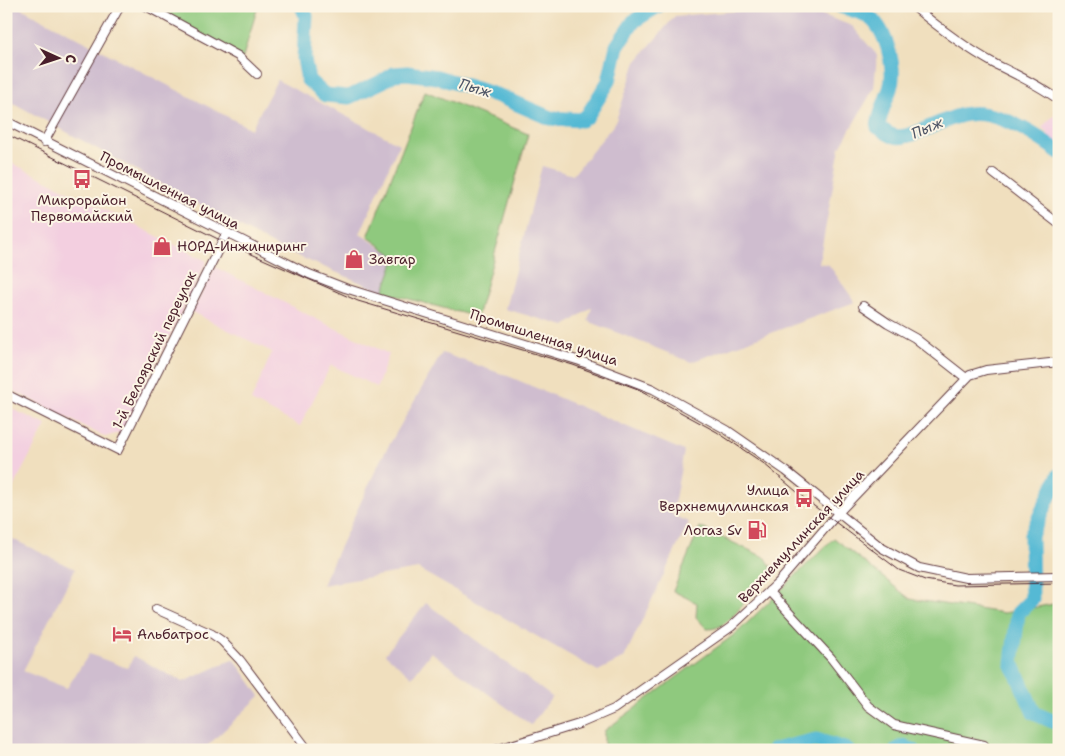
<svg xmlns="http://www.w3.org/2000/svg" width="1065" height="756" font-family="'Shantell Sans',sans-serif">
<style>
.built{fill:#f3cfe0}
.industrial{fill:#cfbdcf}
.green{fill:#8fc97e;stroke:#6c7454}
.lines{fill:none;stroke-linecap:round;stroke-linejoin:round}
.river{stroke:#55b9d4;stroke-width:15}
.minor-casing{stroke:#633c41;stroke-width:10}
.major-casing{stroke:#633c41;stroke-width:12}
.minor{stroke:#fff;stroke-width:8}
.major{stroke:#ecc669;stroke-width:10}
.tram{stroke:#4a1f2b;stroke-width:1}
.labels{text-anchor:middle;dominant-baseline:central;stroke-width:4;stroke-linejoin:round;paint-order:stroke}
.street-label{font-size:14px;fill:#4a1f2b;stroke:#fcf5e5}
.poi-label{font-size:14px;fill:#4a1f2b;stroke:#fcf5e5;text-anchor:start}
.water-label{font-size:15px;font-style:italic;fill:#4e5566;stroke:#fcf5e5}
</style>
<rect width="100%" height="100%" fill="#fcf5e5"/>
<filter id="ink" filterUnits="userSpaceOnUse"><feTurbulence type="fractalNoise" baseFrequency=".02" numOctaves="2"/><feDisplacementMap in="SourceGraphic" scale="10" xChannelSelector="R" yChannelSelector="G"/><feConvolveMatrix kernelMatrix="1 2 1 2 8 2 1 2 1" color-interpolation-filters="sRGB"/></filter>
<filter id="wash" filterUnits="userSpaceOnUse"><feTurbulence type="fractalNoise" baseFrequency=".0096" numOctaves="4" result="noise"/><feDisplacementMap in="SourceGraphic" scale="20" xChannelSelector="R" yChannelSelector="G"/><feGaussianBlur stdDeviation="1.12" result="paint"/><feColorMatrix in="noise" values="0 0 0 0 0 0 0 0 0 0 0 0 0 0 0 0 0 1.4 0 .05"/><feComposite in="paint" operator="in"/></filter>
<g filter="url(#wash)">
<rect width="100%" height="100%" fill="#f0dfbe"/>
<!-- built -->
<path class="built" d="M 1059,110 L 1059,148 L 1042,127 Z
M 6,160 L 207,261 L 122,432 L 105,437 L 6,387 Z
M 215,267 L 318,320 L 389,354 L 377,387 L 331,365 L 300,426 L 251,401 L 272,352 L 192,312 Z
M 6,406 L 46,425 L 10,493 L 6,491 Z"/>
<!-- industrial -->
<path class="industrial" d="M 6,6 L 17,6 L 251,129 L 277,80 L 399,144 L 360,234 L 396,257 L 383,292 L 281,249 L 6,99 Z
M 799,6 L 852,26 L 877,55 L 874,88 L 840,147 L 819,263 L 829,265 L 855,302 L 691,362 L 588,321 L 592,307 L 565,326 L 505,309 L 542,166 L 573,175 L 615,123 L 636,62 L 675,16 Z
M 442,353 L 508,376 L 684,451 L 672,515 L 689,522 L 624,658 L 598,671 L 418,569 L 322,585 L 380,461 Z
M 6,536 L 75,569 L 23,671 L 67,688 L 89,654 L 127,668 L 134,656 L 183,682 L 234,659 L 260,696 L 203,750 L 6,750 Z
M 426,603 L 552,697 L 531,725 L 431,652 L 412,677 L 385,654 Z"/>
<!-- green -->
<path class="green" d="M 142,6 L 258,6 L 242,60 Z
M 425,91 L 528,134 L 477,317 L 383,292 L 396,257 L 368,237 Z
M 700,527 L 766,558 L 774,572 C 753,578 736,631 707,629 L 696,617 L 697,603 L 673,591 Z
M 834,538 L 910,599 L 1004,613 L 1059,603 L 1059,750 L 604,750 L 604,731 L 739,631 Z"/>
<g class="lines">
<!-- river -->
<path class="river" d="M 302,6 L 306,16 L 304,59 L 308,80 L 325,95 L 349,97 L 383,81 L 394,74 L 407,73 L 437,77 L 499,96 L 550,118 L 581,120 L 587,116 L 609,81 L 617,46 L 634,21 L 658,6
M 840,6 C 848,9 859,11 866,15 C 886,26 897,69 890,89 C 885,103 880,112 878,127 C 883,130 889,135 894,136 C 911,141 946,116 968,114 C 998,110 1036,135 1059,152
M 1059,475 L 1031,535 L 1032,599 L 1018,613 L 1012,663 L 1034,713 L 1059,724
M 774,750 L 816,740 L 847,750
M 897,750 L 903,747 L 913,750"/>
</g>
</g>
<g filter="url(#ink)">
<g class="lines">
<!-- minor casing -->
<g class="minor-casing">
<path id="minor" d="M 146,6 L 238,56 L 257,74
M 913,6 C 939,28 966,48 995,64 C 1017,75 1039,85 1059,100
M 6,121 L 309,274 L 345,288 L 580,361 L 653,389 L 727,430 L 786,471 L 882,548 L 919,568 L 966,578 L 1058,576
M 44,142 L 120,6
M 993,173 L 1059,224
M 863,306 L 888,323 L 915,338 L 966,378
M 6,394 L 118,450 L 226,234
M 769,591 L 831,658 L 868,706 L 894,725 L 984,745
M 156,609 L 212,634 L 222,641 L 240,660 L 308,750
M 495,750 L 579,724 L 614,709 L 731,627 L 778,583 L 839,512 L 970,375 L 986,370 L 1059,362"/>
</g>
<!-- major casing -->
<g class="major-casing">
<path id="major" d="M 1058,576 L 1059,576"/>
</g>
<!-- minor -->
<use href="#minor" class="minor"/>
<!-- major -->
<use href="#major" class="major"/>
<!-- tram -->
<path class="tram" d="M 6,134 L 222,241 L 358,301 L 573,365 L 638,389 L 717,432 L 763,463 L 810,503 L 899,570 L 925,580 L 955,585 L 1059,583"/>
</g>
</g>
<!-- icons -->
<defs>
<g id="bus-bare" transform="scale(1.5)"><path d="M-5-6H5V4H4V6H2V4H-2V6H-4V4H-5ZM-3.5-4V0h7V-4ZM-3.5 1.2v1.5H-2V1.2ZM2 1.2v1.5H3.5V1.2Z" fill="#d1495b" stroke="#fcf5e5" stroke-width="2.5" paint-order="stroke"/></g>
<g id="shop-bare" transform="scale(1.5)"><path d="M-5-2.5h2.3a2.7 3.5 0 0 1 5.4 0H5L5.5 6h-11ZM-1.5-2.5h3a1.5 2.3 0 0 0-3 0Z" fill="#d1495b" stroke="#fcf5e5" stroke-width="2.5" paint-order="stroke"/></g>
<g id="fuel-bare" transform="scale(1.5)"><path d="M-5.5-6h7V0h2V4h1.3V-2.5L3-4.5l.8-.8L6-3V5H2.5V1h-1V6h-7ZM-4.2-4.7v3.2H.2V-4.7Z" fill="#d1495b" stroke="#fcf5e5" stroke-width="2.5" paint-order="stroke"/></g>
<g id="hotel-bare" transform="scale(1.5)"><path d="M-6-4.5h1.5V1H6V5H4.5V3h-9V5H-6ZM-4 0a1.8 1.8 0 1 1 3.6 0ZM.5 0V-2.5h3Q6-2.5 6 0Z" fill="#d1495b" stroke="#fcf5e5" stroke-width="2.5" paint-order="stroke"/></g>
</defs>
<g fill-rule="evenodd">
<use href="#bus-bare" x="82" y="179"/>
<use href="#shop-bare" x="162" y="246"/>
<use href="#shop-bare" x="354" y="259"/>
<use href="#bus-bare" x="804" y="498"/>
<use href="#fuel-bare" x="757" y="530"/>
<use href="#hotel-bare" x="122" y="634"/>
</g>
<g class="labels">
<!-- street labels -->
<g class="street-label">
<text transform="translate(170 190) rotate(27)">Промышленная улица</text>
<text transform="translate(544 337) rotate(18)">Промышленная улица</text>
<text transform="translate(154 350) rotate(-64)">1-й Белоярский переулок</text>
<text transform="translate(801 536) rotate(-47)">Верхнемуллинская улица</text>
</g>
<!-- poi labels -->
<g class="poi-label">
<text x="82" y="200" text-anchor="middle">Микрорайон<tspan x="82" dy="16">Первомайский</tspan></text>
<text x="177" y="246">НОРД-Инжиниринг</text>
<text x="369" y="259">Завгар</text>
<text x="789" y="490" text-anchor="end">Улица<tspan x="789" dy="16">Верхнемуллинская</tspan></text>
<text x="742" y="530" text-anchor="end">Логаз Sv</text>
<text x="137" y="634">Альбатрос</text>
</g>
<!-- water labels -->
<g class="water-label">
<text transform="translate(475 88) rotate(17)">Пыж</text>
<text transform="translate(927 128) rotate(-23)">Пыж</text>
</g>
</g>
<!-- margin -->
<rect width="1065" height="756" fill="none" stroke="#fcf5e5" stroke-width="25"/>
<!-- north arrow -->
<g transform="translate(58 58) rotate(93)" stroke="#fcf5e5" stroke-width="4" paint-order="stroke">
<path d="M0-4L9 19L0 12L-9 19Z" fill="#4a1f2b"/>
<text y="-8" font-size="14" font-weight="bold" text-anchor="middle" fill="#4a1f2b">С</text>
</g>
</svg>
